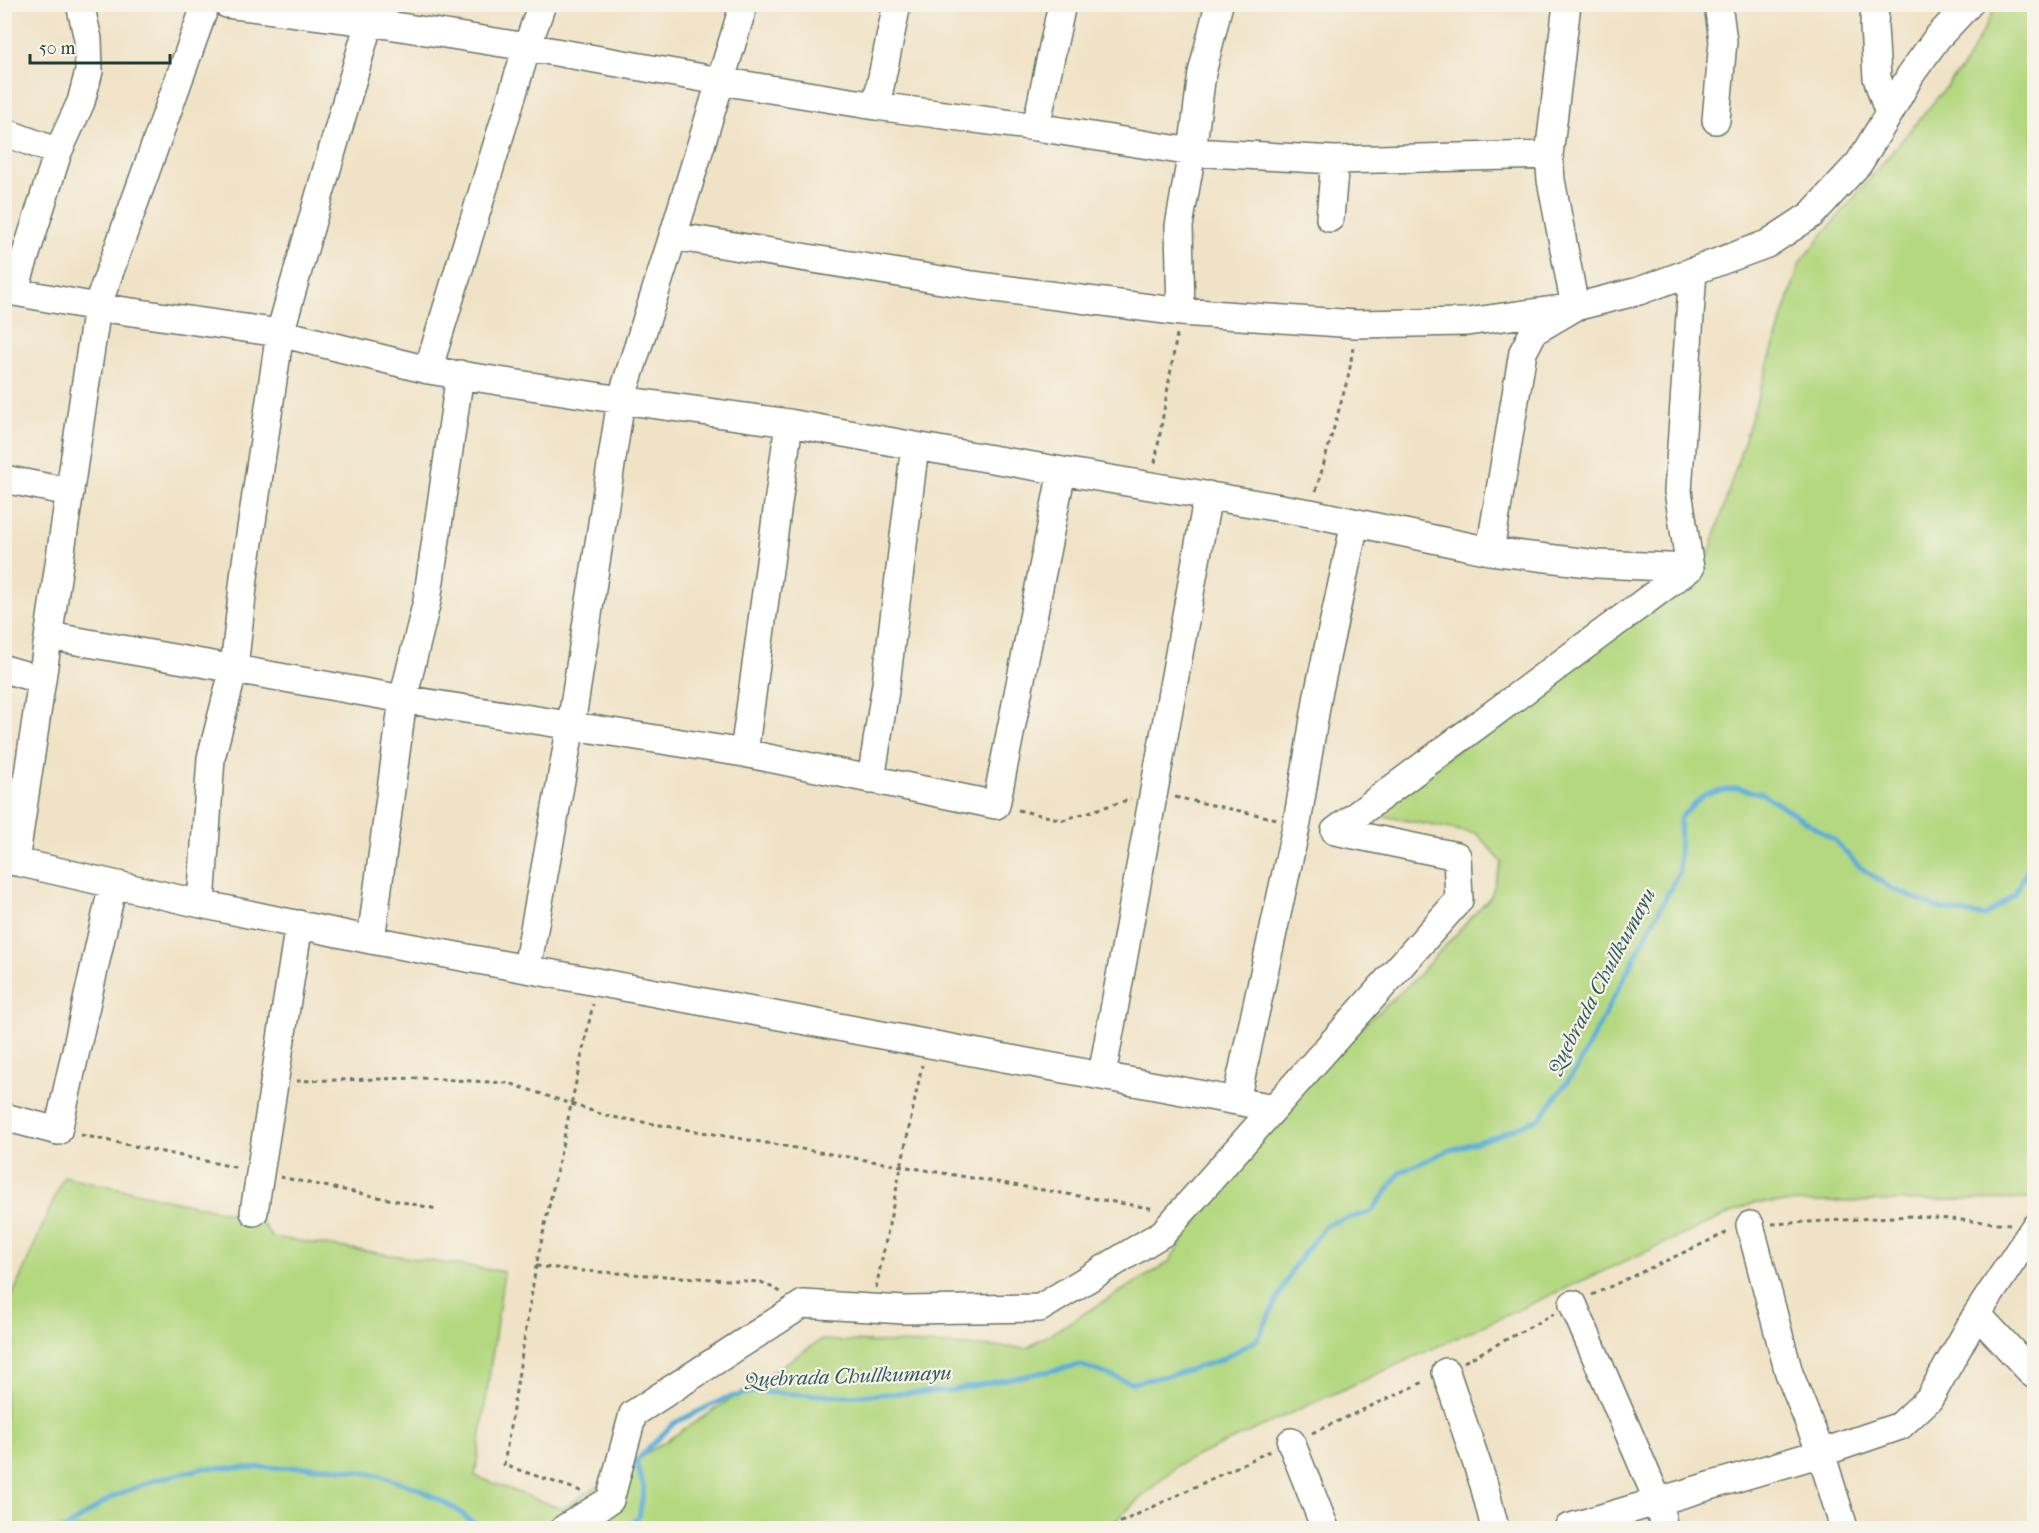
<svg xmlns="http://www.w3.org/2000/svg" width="2039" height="1533" font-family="'IM FELL French Canon',serif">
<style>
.green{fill:#b4d880;stroke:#6a8a5a;stroke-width:1.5}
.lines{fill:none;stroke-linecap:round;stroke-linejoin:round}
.stream{stroke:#5caed7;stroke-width:5}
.minor-casing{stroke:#687767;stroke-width:30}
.path{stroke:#687767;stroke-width:3;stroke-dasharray:4.5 4.5;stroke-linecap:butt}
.minor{stroke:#fff;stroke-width:27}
.labels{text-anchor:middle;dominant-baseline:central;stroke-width:4.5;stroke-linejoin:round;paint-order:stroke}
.water-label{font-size:21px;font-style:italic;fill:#2e595d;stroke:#f7f3e8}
</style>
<rect width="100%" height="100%" fill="#f7f3e8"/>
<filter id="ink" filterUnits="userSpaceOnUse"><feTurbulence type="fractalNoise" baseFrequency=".0167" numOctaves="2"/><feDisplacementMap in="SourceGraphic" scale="12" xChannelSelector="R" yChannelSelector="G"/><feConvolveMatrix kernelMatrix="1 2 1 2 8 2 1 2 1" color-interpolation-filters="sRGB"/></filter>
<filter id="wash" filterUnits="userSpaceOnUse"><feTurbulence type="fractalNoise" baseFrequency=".008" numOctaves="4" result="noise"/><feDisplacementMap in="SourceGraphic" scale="24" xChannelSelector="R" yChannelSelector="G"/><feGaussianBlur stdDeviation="1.35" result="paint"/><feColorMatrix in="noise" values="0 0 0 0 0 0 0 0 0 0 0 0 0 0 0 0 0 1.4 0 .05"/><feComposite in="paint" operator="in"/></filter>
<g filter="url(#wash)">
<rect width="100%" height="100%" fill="#f0e2c6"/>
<!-- green -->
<path class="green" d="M 1997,5 L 2034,5 L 2034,1193 L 2029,1199 L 1753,1203 L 1179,1464 L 1107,1528 L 5,1528 L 5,1313 L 64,1176 L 260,1220 L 272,1237 L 504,1272 L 475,1476 L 562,1509 L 821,1340 L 1027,1348 L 1168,1263 L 1215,1193 L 1321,1063 L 1411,983 L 1491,896 L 1502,862 L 1477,834 L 1372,814 L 1706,564 L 1800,262 L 1963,67 Z"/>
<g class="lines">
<!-- stream -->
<path class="stream" d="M 66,1528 L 112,1497 L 155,1480 L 204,1468 L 330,1467 L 378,1475 L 417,1488 L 456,1509 L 479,1528
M 622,1528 L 639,1517 L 644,1488 L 636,1461 L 674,1423 L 726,1398 L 754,1392 L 844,1396 L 947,1391 L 1080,1365 L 1132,1383 L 1175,1374 L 1220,1360 L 1257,1340 L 1294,1266 L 1327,1224 L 1371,1212 L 1401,1172 L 1447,1151 L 1496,1136 L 1540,1118 L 1576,1070 L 1679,872 L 1680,818 L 1705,794 L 1737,788 L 1763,794 L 1833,839 L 1860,867 L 1889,887 L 1940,909 L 1985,916 L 2015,894 L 2034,856"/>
</g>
</g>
<g filter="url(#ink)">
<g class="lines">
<!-- minor casing -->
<g class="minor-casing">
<path id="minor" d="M 227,4 L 369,22 L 527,47 L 720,81 L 876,106 L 1036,127 L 1192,152 L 1335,160 L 1549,155
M 1875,4 L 1874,26 L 1877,78 L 1889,114
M 876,106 L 897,4
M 1716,120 L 1723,41 L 1718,4
M 1036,127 L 1062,4
M 4,132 L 58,152
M 1330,218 L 1335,160
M 673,236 L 972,285 L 1181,312 L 1356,324 L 1467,322 L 1575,307 L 1639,291 L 1767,244 L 1811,215 L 1859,163 L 1889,114 L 1911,74 L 1937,38 L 1969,4
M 4,290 L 97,307 L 280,333 L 428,370 L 621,400 L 789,423 L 915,446 L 1310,513 L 1490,551 L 1597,564 L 1690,568
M 14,292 L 58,152 L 81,102 L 89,71 L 88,39 L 80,4
M 1181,312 L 1179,226 L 1192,152 L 1202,73 L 1219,4
M 428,370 L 527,47 L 542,4
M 4,479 L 70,492
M 1490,551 L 1523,352 L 1534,331 L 1575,307 L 1551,180 L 1549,155 L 1567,4
M 49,636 L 403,699 L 744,753 L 996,805 L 1062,471
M 4,669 L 42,680
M 744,753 L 789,423
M 871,780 L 886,684 L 915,446
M 4,859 L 201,904 L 371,940 L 1274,1108
M 15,862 L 97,307 L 206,4
M 201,904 L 211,758 L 234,668 L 245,569 L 280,333 L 369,22
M 371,940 L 403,699 L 427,601 L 460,374
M 527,968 L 571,725 L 621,400 L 673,236 L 744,4
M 1102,1075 L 1208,495
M 1236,1100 L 1297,823 L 1318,695 L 1355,523
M 4,1117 L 58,1131 L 113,884
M 254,1212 L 299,924
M 1750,1225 L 1789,1373 L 1821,1453 L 1844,1528
M 1573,1304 L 1658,1501 L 1664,1528
M 1977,1314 L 2034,1375
M 1446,1372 L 1484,1485 L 1495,1528
M 1291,1442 L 1325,1528
M 565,1528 L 610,1500 L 633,1414 L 803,1304 L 904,1310 L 1040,1308 L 1163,1233 L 1459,900 L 1457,856 L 1335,831 L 1690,568 L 1678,491 L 1693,271
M 1568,1528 L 1821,1453 L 1900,1426 L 1929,1399 L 1977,1314 L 2034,1228"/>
</g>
<!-- path -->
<path class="path" d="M 1155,463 L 1177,334
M 1316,491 L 1349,374 L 1353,347
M 1175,797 L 1277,819
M 1018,810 L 1063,820 L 1131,799
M 296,1081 L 420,1078 L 509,1083 L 607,1116 L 1155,1209
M 81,1135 L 239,1168
M 280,1177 L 437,1209
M 1772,1224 L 1912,1216 L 2010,1224
M 536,1266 L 584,1271 L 761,1282 L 781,1292
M 876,1288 L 922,1065
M 1592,1295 L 1730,1231
M 1464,1362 L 1554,1314
M 1312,1433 L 1426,1381
M 581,1491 L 504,1465 L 536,1266 L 593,1004
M 1113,1528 L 1117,1524 L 1270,1451"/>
<!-- minor -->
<use href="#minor" class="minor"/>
</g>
</g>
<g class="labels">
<!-- water labels -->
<g class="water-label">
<text transform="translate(1601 981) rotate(-62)">Quebrada Chullkumayu</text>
<text transform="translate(848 1376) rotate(-2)">Quebrada Chullkumayu</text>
</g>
</g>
<!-- margin -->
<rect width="2039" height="1533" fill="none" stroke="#f7f3e8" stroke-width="24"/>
<!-- scale -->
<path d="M30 54v9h140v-9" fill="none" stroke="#1f3d34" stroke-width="3"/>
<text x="39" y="54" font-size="18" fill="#1f3d34" stroke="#f7f3e8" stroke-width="4.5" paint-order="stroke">50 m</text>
</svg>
